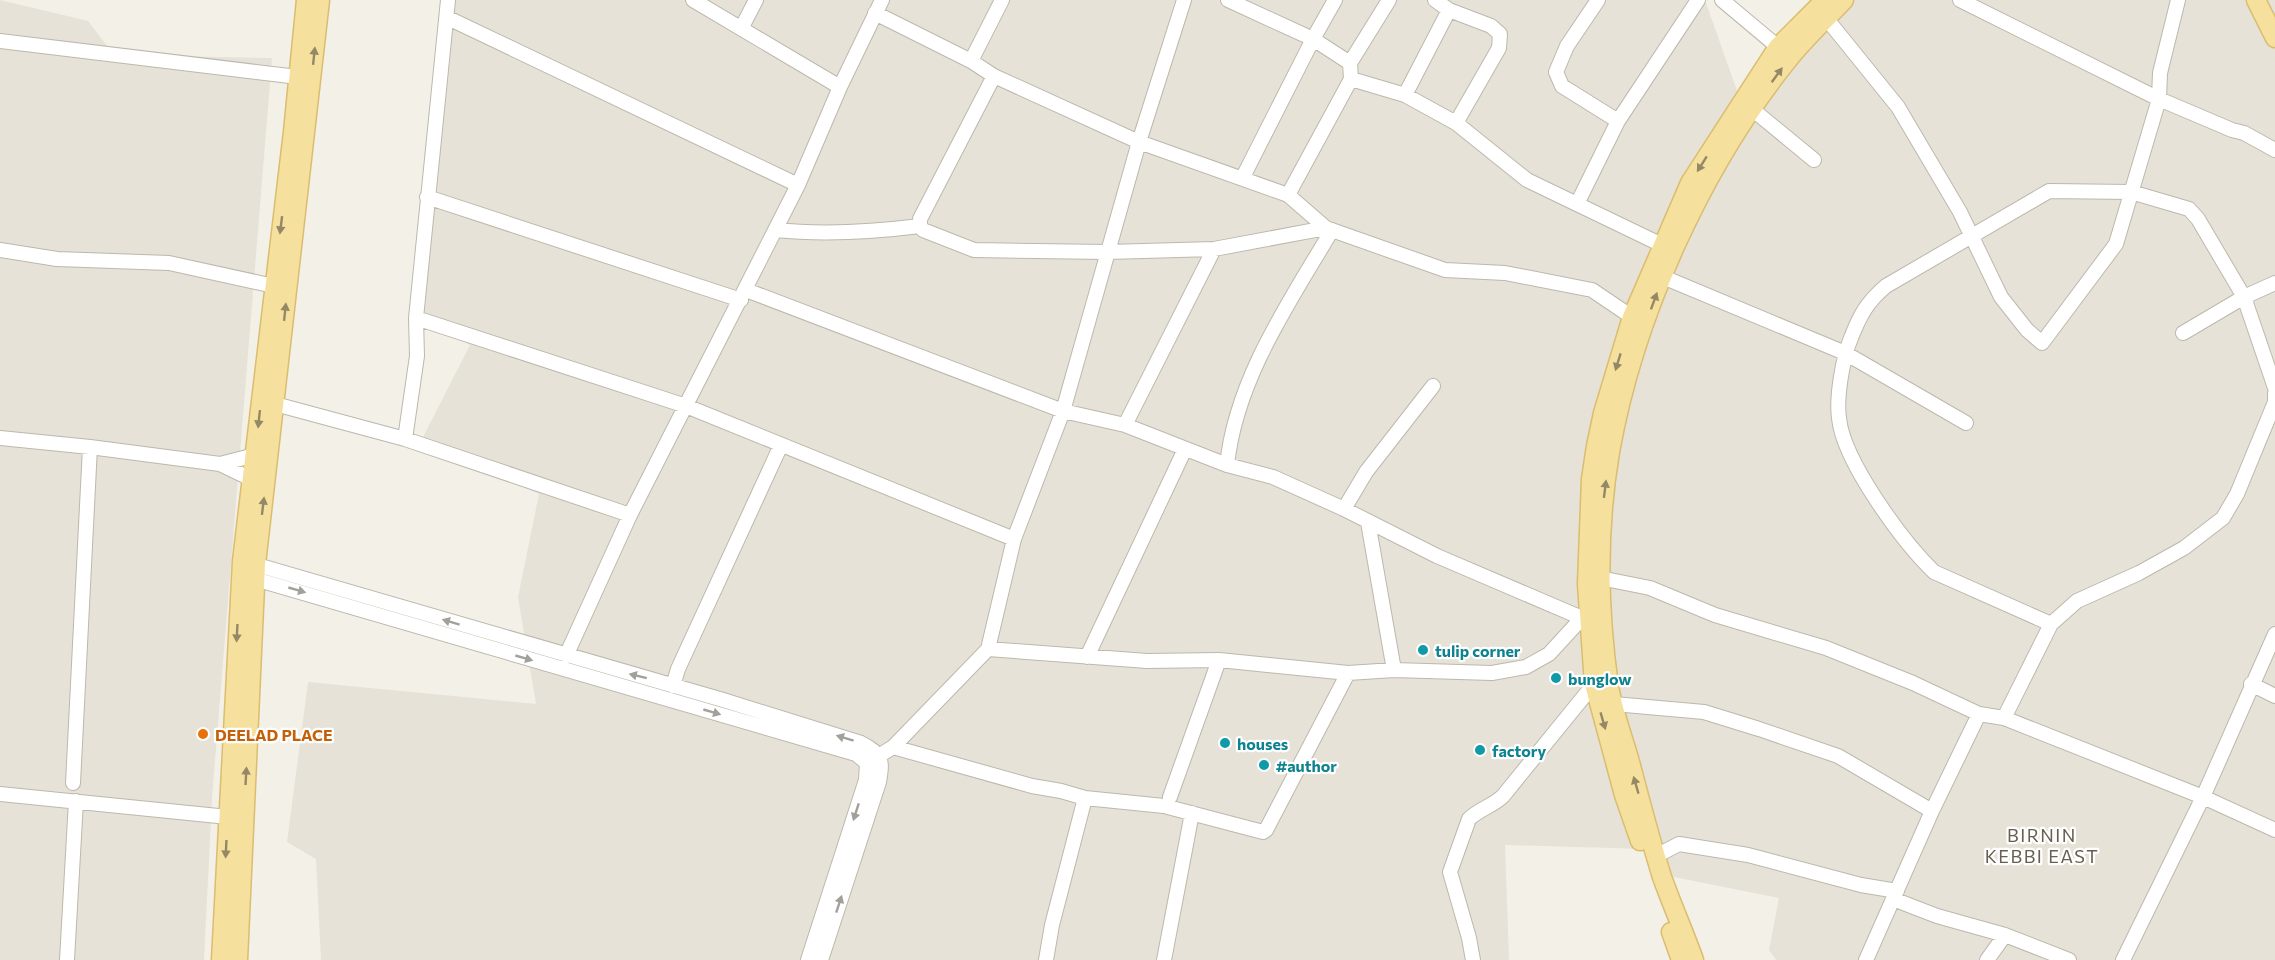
<svg xmlns="http://www.w3.org/2000/svg" width="2275" height="960" font-family="Commissioner,sans-serif">
<style>
.residential{fill:#e6e2d7}
.lines{fill:none;stroke-linecap:round;stroke-linejoin:round}
.minor-casing{stroke:#bdb8ac;stroke-width:16}
.major-casing{stroke:#dabd6f;stroke-width:21}
.minor{stroke:#fff;stroke-width:14}
.major{stroke:#f6e09e;stroke-width:18}
.oneway{fill:#958965}
.oneway2{fill:#a2a09b}
.culture-dot{fill:#0f9aa8;stroke:#fff;stroke-width:2}
.food-dot{fill:#e8710a;stroke:#fff;stroke-width:2}
.labels{text-anchor:middle;dominant-baseline:central;stroke-width:4.5;stroke-linejoin:round;paint-order:stroke}
.culture-label{font-size:16px;font-weight:bold;fill:#0d838f;stroke:#fff;text-anchor:start}
.food-label{font-size:16px;font-weight:bold;fill:#c56008;stroke:#fff;text-anchor:start}
.neighbourhood-label{font-size:18px;letter-spacing:1.5px;fill:#685f50;stroke:#fff}
</style>
<rect width="100%" height="100%" fill="#f3f0e8"/>
<!-- residential -->
<path class="residential" d="M 0,0 L 88,21 L 114,55 L 272,58 L 212,798 L 204,960 L 0,960 Z
M 446,0 L 1705,0 L 1742,105 L 1828,0 L 2275,0 L 2275,960 L 1776,960 L 1769,950 L 1779,898 L 1654,873 L 1647,849 L 1505,845 L 1509,960 L 321,960 L 316,859 L 287,842 L 308,682 L 536,704 L 518,597 L 539,494 L 420,443 L 470,345 L 418,319 Z"/>
<g class="lines">
<!-- minor casing -->
<g class="minor-casing">
<path id="minor" d="M 693,0 L 840,87
M 1228,0 L 1313,39 L 1350,63 L 1351,79 L 1405,95 L 1456,123 L 1527,180 L 1662,245
M 1435,0 L 1449,10 L 1491,26 L 1500,34 L 1499,48 L 1456,123
M 1598,0 L 1567,46 L 1556,72 L 1562,86 L 1618,121
M 1722,0 L 1778,47
M 1960,0 L 2159,99 L 2232,130 L 2244,133 L 2275,150
M 875,13 L 971,61 L 994,76 L 1139,142 L 1288,195 L 1326,228 L 1445,270 L 1505,273 L 1592,290 L 1632,317
M 448,18 L 798,185
M 1826,18 L 1898,107 L 1960,212 L 2001,297 L 2027,330 L 2042,343 L 2116,244 L 2159,99 L 2160,73 L 2178,0
M 742,27 L 756,0
M 0,41 L 298,77
M 971,61 L 1002,0
M 1350,63 L 1389,0
M 1405,95 L 1449,10
M 1752,109 L 1814,160
M 1243,177 L 1313,39 L 1335,0
M 1288,195 L 1351,79
M 427,197 L 741,300
M 1577,204 L 1618,121 L 1698,0
M 920,226 L 920,219 L 994,76
M 776,230 C 824,235 872,232 920,226 L 923,230 L 974,250 L 1108,252 L 1214,249 L 1326,228
M 0,250 L 57,259 L 169,263 L 274,286
M 1663,277 L 1845,353 L 1966,423
M 746,290 L 1063,411 L 1125,425 L 1227,465 L 1273,477 L 1344,509 L 1437,556 L 1582,618
M 416,318 L 686,406 L 1014,539
M 2183,333 L 2244,297 L 2275,283
M 275,404 L 405,439 L 630,515
M 1125,425 L 1214,249
M 0,438 L 90,447 L 220,464 L 251,479
M 405,439 L 417,356 L 416,318 L 448,0
M 220,464 L 255,455
M 1227,465 C 1236,379 1289,303 1332,230
M 1344,509 L 1366,472 L 1433,386
M 1368,522 L 1394,670
M 247,562 L 723,700 L 861,743 C 882,754 883,759 879,782 L 821,960
M 248,577 L 856,754 L 867,763 L 866,780 L 808,960
M 1600,578 L 1650,588 L 1715,615 L 1826,648 L 1913,683 L 1979,714 L 2004,718 L 2203,797 L 2275,830
M 2051,624 L 1934,572 C 1903,542 1843,461 1839,418 C 1836,397 1843,357 1851,338 C 1860,315 1867,302 1886,286 L 2049,191 L 2131,192 L 2189,209 L 2198,219 L 2244,297 L 2275,388
M 988,649 L 1147,661 L 1219,660 L 1348,673 L 1394,670 L 1492,673 L 1526,667 L 1549,654 L 1582,618 L 1589,618
M 566,656 L 630,515 L 798,185 L 840,87 L 882,0
M 1087,657 L 1185,449
M 2251,684 L 2275,696
M 673,686 L 678,669 L 781,445
M 1614,704 L 1704,712 L 1759,729 L 1838,756 L 1932,811
M 2004,718 L 2051,624 L 2077,601 L 2139,573 L 2184,548 L 2223,518 L 2237,494 L 2275,402 L 2275,393
M 893,747 L 1032,786 L 1061,791 L 1085,798 L 1164,806 L 1263,832 L 1266,830 L 1348,673
M 874,759 L 893,747 L 988,649 L 1014,539 L 1063,411 L 1139,142 L 1184,0
M 73,783 L 90,447
M 0,794 L 228,817
M 1170,797 L 1219,660
M 1656,856 L 1679,844 L 1748,855 L 1861,885 L 1897,891
M 1893,899 L 1937,916 L 2005,935 L 2069,960
M 67,960 L 76,801
M 1046,960 L 1052,925 L 1085,798
M 1164,960 L 1192,813
M 1473,960 L 1469,938 L 1450,872 L 1469,819 C 1479,809 1493,806 1503,796 L 1594,684
M 1866,960 L 1932,811 L 1979,714
M 1987,960 L 2005,935
M 2123,960 L 2203,797 L 2275,634"/>
</g>
<!-- major casing -->
<g class="major-casing">
<path id="major" d="M 2256,0 L 2275,38
M 1640,841 L 1624,795 L 1594,684 L 1587,584 L 1591,479 L 1596,446 L 1603,413 L 1632,317 L 1690,183 L 1778,47 L 1825,0
M 1671,932 L 1681,960
M 221,960 L 242,561 L 293,132 L 306,0
M 238,960 L 256,564 L 320,0
M 1694,960 C 1684,932 1672,905 1662,877 C 1650,839 1640,800 1630,762 C 1623,737 1613,711 1609,686 C 1598,609 1597,529 1610,452 C 1634,317 1701,168 1787,61 C 1804,39 1825,20 1844,0"/>
</g>
<!-- minor -->
<use href="#minor" class="minor"/>
<!-- major -->
<use href="#major" class="major"/>
</g>
<!-- one-way arrows -->
<defs><path id="oneway-solid" d="M-6-.8H1V-3.2L6.5 0L1 3.2V.8H-6Z" transform="scale(1.5)"/></defs>
<g class="oneway">
<use href="#oneway-solid" transform="translate(314 56) rotate(-84)"/>
<use href="#oneway-solid" transform="translate(1777 75) rotate(-54)"/>
<use href="#oneway-solid" transform="translate(1702 164) rotate(122)"/>
<use href="#oneway-solid" transform="translate(281 225) rotate(97)"/>
<use href="#oneway-solid" transform="translate(1654 301) rotate(-70)"/>
<use href="#oneway-solid" transform="translate(285 312) rotate(-84)"/>
<use href="#oneway-solid" transform="translate(1618 362) rotate(107)"/>
<use href="#oneway-solid" transform="translate(259 419) rotate(96)"/>
<use href="#oneway-solid" transform="translate(1605 489) rotate(-83)"/>
<use href="#oneway-solid" transform="translate(263 506) rotate(-83)"/>
<use href="#oneway-solid" transform="translate(237 633) rotate(93)"/>
<use href="#oneway-solid" transform="translate(1603 721) rotate(74)"/>
<use href="#oneway-solid" transform="translate(246 776) rotate(-87)"/>
<use href="#oneway-solid" transform="translate(1636 785) rotate(-106)"/>
<use href="#oneway-solid" transform="translate(226 849) rotate(93)"/>
</g>
<g class="oneway2">
<use href="#oneway-solid" transform="translate(297 590) rotate(16)"/>
<use href="#oneway-solid" transform="translate(451 622) rotate(-163)"/>
<use href="#oneway-solid" transform="translate(524 658) rotate(16)"/>
<use href="#oneway-solid" transform="translate(638 676) rotate(-166)"/>
<use href="#oneway-solid" transform="translate(712 712) rotate(16)"/>
<use href="#oneway-solid" transform="translate(845 738) rotate(-163)"/>
<use href="#oneway-solid" transform="translate(856 812) rotate(108)"/>
<use href="#oneway-solid" transform="translate(839 904) rotate(-72)"/>
</g>
<!-- markers -->
<g class="culture-dot">
<circle cx="1423" cy="650" r="6"/>
<circle cx="1556" cy="678" r="6"/>
<circle cx="1225" cy="743" r="6"/>
<circle cx="1480" cy="750" r="6"/>
<circle cx="1264" cy="765" r="6"/>
</g>
<circle class="food-dot" cx="203" cy="734" r="6"/>
<g class="labels">
<!-- culture labels -->
<g class="culture-label">
<text x="1435" y="650">tulip corner</text>
<text x="1568" y="678">bunglow</text>
<text x="1237" y="743">houses</text>
<text x="1492" y="750">factory</text>
<text x="1276" y="765">#author</text>
</g>
<!-- food labels -->
<g class="food-label">
<text x="215" y="734">DEELAD PLACE</text>
</g>
<!-- neighbourhood labels -->
<g class="neighbourhood-label">
<text x="2042" y="835">BIRNIN<tspan x="2042" dy="21">KEBBI EAST</tspan></text>
</g>
</g>
</svg>
